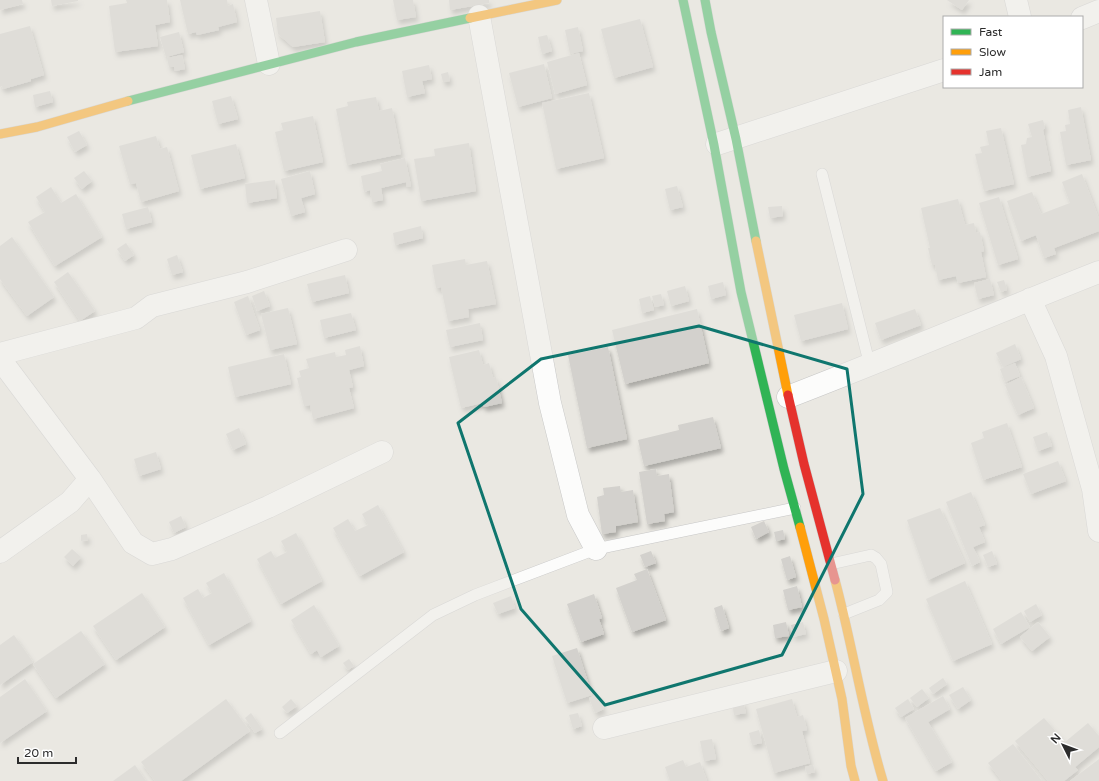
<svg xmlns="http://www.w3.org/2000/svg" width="1099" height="781" font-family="'Varela Round',sans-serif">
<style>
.building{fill:#d3d1cd;filter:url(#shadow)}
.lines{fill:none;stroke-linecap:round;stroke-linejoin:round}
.lane-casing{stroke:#c7c7c7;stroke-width:12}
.street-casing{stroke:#c7c7c7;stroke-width:23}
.fast-casing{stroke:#c7c7c7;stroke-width:10}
.slow-casing{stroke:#c7c7c7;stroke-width:10}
.jam-casing{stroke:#c7c7c7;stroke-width:10}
.lane{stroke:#fcfcfb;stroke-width:11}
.street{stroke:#fcfcfb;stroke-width:22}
.fast{stroke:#30b455;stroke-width:9}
.slow{stroke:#ff9f0a;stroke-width:9}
.jam{stroke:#e5322d;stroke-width:9}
.marked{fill:none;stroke:#0f766e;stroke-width:3;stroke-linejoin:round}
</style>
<defs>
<filter id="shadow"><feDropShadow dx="2.5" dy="4.5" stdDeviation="2" flood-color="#0004"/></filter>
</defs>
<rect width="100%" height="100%" fill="#eae8e2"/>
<!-- building -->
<path class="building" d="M 0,0 L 22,0 L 23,4 L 0,10 Z
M 51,0 L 78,0 L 78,1 L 52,6 Z
M 126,0 L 167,0 L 170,22 L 155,25 L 158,46 L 115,52 L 109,6 L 127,3 Z
M 180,0 L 227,0 L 228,6 L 233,4 L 237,22 L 218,27 L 219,30 L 197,35 L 196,32 L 188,34 Z
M 393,0 L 413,0 L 416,17 L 397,20 Z
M 449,0 L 489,0 L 489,3 L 450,10 Z
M 947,0 L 969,0 L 962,10 Z
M 320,11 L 325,42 L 293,47 L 278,34 L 276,18 Z
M 640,19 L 653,67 L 614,78 L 601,29 Z
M 30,26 L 44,75 L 31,79 L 31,81 L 3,89 L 2,86 L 0,87 L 0,34 Z
M 578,27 L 583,51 L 570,54 L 565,30 Z
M 179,32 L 184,52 L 166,57 L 160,37 Z
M 547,35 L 552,51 L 542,54 L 538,37 Z
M 579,53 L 587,85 L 555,94 L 547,62 Z
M 182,55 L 185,69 L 175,71 L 174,67 L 169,67 L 167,58 Z
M 544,64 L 552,98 L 518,107 L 509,73 Z
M 429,65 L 432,79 L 422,81 L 425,93 L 407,97 L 402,71 Z
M 448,72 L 450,81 L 443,82 L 441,74 Z
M 50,91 L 53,102 L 35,107 L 33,95 Z
M 589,93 L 604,158 L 556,169 L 542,103 Z
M 231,96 L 238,119 L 218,124 L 212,101 Z
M 376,97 L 379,111 L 392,108 L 401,154 L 347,165 L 336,109 L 348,106 L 347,102 Z
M 1081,107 L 1091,160 L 1066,165 L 1060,132 L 1066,131 L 1065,125 L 1070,124 L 1068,110 Z
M 313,116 L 323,162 L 284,171 L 275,132 L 283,130 L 281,123 Z
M 1043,120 L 1045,128 L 1043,130 L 1051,171 L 1027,177 L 1021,145 L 1026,144 L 1027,138 L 1032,137 L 1028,124 Z
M 1001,128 L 1014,184 L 984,191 L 975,154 L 982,153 L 980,147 L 989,145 L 986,131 Z
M 79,131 L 87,145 L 75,152 L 67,137 Z
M 156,136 L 160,149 L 167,147 L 179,191 L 141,202 L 136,183 L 130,184 L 119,146 Z
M 469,143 L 476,191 L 421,201 L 414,159 L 435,156 L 434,149 Z
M 236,144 L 245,178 L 200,189 L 191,155 Z
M 405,158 L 411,186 L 407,187 L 406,182 L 381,188 L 383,200 L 372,202 L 370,190 L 364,192 L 361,176 L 382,171 L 380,164 Z
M 84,171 L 92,181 L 82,189 L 74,178 Z
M 310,171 L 315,194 L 301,198 L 305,212 L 291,216 L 281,179 Z
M 1082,174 L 1099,219 L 1099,231 L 1054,248 L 1056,254 L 1044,258 L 1036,235 L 1021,241 L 1007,201 L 1032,192 L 1041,214 L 1070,203 L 1062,182 Z
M 275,180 L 277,198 L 247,203 L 245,184 Z
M 677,186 L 683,207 L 670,210 L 665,189 Z
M 51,187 L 61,203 L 76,194 L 102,237 L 55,266 L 28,222 L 45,212 L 36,197 Z
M 999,197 L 1018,259 L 998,265 L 979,203 Z
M 958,199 L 965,225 L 974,223 L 976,233 L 980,232 L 984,251 L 981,252 L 986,277 L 958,283 L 956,276 L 938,280 L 935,265 L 932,265 L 928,248 L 930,248 L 921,208 Z
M 782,206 L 783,216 L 770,218 L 768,207 Z
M 148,207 L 152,222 L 126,229 L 122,214 Z
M 421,226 L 423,238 L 395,245 L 393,233 Z
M 12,237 L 54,297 L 27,316 L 0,279 L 0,246 Z
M 126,243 L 134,255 L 125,261 L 117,249 Z
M 177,255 L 183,272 L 172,275 L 167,259 Z
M 465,259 L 466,265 L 487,261 L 496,304 L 468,309 L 469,317 L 448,321 L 441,287 L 436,288 L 432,265 Z
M 68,272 L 95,311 L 80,321 L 54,282 Z
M 345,275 L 349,293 L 312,302 L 307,284 Z
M 990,279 L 994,295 L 978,299 L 974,283 Z
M 1004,280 L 1007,290 L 1001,292 L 997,282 Z
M 723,282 L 726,295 L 711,299 L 708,286 Z
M 685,286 L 689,301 L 671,306 L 667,291 Z
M 264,291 L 270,306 L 257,311 L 252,296 Z
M 661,294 L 664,305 L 655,307 L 652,296 Z
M 248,296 L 260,330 L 246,335 L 234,302 Z
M 650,296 L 654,310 L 642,313 L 639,299 Z
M 842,303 L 848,329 L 801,341 L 794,315 Z
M 288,308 L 297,344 L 270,350 L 261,314 Z
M 697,309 L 709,363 L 625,384 L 612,330 Z
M 915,309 L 921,325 L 881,340 L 875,323 Z
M 351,313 L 356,330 L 324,338 L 320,320 Z
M 480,323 L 483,340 L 450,347 L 446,330 Z
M 1015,344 L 1021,359 L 1003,367 L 996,353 Z
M 360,346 L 364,366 L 349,370 L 353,387 L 349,388 L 354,408 L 313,419 L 310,405 L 304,406 L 297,378 L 301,377 L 299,371 L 309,368 L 306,359 L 335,352 L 336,357 L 346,355 L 345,350 Z
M 608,347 L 627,439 L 587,448 L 568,355 Z
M 479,350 L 483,365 L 489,363 L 493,378 L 496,377 L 502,403 L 484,407 L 482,403 L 461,408 L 449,357 Z
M 284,354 L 291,384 L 235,397 L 228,367 Z
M 1015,363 L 1020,376 L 1005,382 L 1000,369 Z
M 1021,377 L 1034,408 L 1018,415 L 1005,385 Z
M 713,417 L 721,448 L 644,466 L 638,440 L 679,430 L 678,425 Z
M 1007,423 L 1022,467 L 983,480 L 971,443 L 984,438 L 982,432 Z
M 239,428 L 246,444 L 233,450 L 226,434 Z
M 1047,432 L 1052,446 L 1038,451 L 1033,437 Z
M 156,452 L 161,469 L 139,476 L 134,459 Z
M 1058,461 L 1066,481 L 1031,494 L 1023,474 Z
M 656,469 L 657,476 L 669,474 L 674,512 L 664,514 L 665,521 L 647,524 L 639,472 Z
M 620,486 L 621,492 L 633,490 L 638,522 L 616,526 L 616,532 L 602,534 L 597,497 L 604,495 L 603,488 Z
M 971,492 L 985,525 L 979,527 L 985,542 L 973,547 L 980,562 L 972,566 L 946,502 Z
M 378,505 L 404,552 L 360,576 L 333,528 L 348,519 L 355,531 L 368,525 L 362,514 Z
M 940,508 L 965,563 L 928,580 L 907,520 Z
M 181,516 L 186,527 L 174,533 L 169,522 Z
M 764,521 L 769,532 L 756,539 L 751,527 Z
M 783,530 L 785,539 L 776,541 L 774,532 Z
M 296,533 L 322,581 L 281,604 L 257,559 L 271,551 L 275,558 L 287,552 L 281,541 Z
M 87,534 L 88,540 L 81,541 L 81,535 Z
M 72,549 L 81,557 L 73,566 L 64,557 Z
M 651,551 L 656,563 L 645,567 L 640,555 Z
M 992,551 L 997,564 L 988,567 L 983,555 Z
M 790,556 L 796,577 L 787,580 L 781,559 Z
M 647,569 L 666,620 L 632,632 L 616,588 L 637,580 L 634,574 Z
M 224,573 L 251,621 L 209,645 L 183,598 L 198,589 L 203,598 L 212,593 L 206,583 Z
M 965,581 L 992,644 L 953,661 L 926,599 Z
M 797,586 L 802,607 L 788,610 L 783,590 Z
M 142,593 L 165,627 L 116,660 L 93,626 Z
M 594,594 L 602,618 L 599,619 L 604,634 L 581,642 L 567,604 Z
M 511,596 L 515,608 L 498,614 L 493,603 Z
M 1036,604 L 1042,615 L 1030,622 L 1024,611 Z
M 314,605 L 339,646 L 321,657 L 317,650 L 311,654 L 291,620 Z
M 722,605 L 729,628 L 721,631 L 714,608 Z
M 1021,612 L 1030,627 L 1001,644 L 993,629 Z
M 786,622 L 789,636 L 775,638 L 773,625 Z
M 803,622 L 806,634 L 793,637 L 791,625 Z
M 1038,622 L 1050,637 L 1032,651 L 1020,637 Z
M 81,631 L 105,664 L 56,698 L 33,664 Z
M 14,635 L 33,662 L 0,685 L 0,645 Z
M 577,648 L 592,695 L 567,703 L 552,656 Z
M 349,659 L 354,666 L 348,670 L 343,663 Z
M 943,678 L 947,684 L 933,694 L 929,688 Z
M 25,679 L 47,711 L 0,743 L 0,697 Z
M 963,687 L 971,700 L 958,709 L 949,695 Z
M 922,689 L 929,698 L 917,707 L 910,698 Z
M 597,695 L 604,709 L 595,713 L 589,698 Z
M 943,696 L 950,709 L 928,722 L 952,762 L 936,771 L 905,718 Z
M 226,699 L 250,731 L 181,781 L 155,781 L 141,762 Z
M 291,699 L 297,706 L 287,713 L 282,707 Z
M 792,699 L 797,717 L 803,715 L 807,730 L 802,731 L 810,763 L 774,773 L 756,709 Z
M 908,699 L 914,709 L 901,717 L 895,708 Z
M 743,701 L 746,713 L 734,715 L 732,703 Z
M 251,713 L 262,729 L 255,733 L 245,718 Z
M 578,713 L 582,726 L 573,729 L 569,715 Z
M 1044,718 L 1065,742 L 1088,723 L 1099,736 L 1099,747 L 1075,767 L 1078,770 L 1064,781 L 1048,781 L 1015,741 Z
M 759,730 L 762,743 L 752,745 L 749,733 Z
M 712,739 L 716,759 L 704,761 L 700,741 Z
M 1013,744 L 1042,781 L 1002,781 L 988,763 Z
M 1099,759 L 1099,781 L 1070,781 Z
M 683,760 L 686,767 L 700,762 L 707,781 L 670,781 L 665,767 Z
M 135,765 L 146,781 L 113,781 Z
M 813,765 L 815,772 L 807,774 L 805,767 Z"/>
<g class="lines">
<!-- lane casing -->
<g class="lane-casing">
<path id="lane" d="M 822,174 L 870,366
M 831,564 L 871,555 L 876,558 L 881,564 L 887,592 L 879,600 L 844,614
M 280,733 L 433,615 L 475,595 L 596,549 L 795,508"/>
</g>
<!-- street casing -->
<g class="street-casing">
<path id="street" d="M 256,0 L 269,64
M 1016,0 L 1020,17
M 479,16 L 550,403 L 578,515 L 596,549
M 1082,18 L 1099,11
M 717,144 L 944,70
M 1030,299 L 1056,356 L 1093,489 L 1099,531
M 0,354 L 136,318 L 152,306 L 247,282 L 346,250
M 0,359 L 90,479 L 133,543 L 152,554 L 172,549 L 268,507 L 382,452
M 788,397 C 892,357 995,313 1099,272
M 0,552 L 70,502 L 90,479
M 604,728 L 836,671"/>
</g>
<!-- fast casing -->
<g class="fast-casing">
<path id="fast" d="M 683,0 L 714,145 L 741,292 L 784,469 L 800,527
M 705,0 L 711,32 L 736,139 L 756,241
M 128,101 L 356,42 L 470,18"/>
</g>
<!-- slow casing -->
<g class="slow-casing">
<path id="slow" d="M 470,18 L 557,0
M 0,134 L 37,127 L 128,101
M 756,241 L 788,395
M 800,527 L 824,619 L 842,699 L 851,766 L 855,781
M 835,580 C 853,647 863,715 883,781"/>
</g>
<!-- jam casing -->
<g class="jam-casing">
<path id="jam" d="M 788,395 L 804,464 L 835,580"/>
</g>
<!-- lane -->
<use href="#lane" class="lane"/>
<!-- street -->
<use href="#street" class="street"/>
<!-- fast -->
<use href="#fast" class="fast"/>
<!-- slow -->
<use href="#slow" class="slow"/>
<!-- jam -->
<use href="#jam" class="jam"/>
</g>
<!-- marked area -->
<path d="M0 0H1099V781H0ZM 699,326 L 847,369 L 863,494 L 782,655 L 605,705 L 521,609 L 458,423 L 541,359 Z" fill="#eae8e2" fill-opacity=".55" fill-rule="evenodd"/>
<path class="marked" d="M 699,326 L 847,369 L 863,494 L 782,655 L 605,705 L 521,609 L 458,423 L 541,359 Z"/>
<!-- legend -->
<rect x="943" y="16" width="140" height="72" fill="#ffffff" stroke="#ababab"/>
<rect x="951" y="29" width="20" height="6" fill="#30b455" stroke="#ababab"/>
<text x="979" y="36" font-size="12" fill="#2c2c2c">Fast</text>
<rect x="951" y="49" width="20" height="6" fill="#ff9f0a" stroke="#ababab"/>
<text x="979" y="56" font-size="12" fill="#2c2c2c">Slow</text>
<rect x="951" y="69" width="20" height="6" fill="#e5322d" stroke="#ababab"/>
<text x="979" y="76" font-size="12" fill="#2c2c2c">Jam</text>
<!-- north arrow -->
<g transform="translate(1063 745) rotate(312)" stroke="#ffffff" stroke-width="3" paint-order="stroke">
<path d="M0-3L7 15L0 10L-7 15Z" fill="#2c2c2c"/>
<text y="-6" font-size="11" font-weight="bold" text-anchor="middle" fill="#2c2c2c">N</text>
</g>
<!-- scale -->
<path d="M18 757v6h58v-6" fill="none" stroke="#2c2c2c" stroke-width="2"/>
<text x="24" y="757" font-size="12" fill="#2c2c2c" stroke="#ffffff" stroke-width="3" paint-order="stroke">20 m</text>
</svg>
